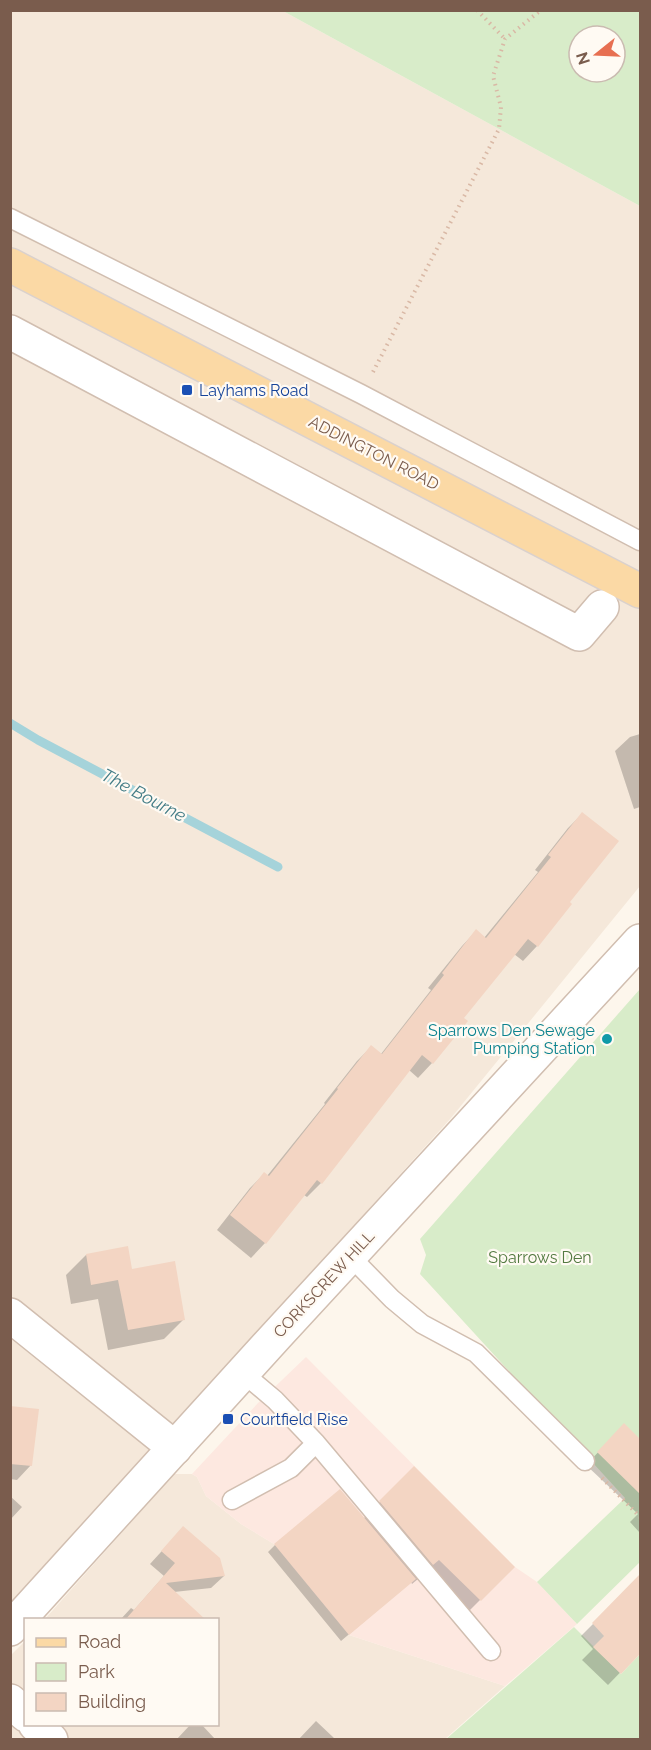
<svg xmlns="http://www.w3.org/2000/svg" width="651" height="1750" font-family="Raleway,sans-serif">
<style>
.residential{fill:#f5e8da}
.commercial{fill:#fde8e0}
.green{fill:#d8ecc9;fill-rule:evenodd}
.shadow{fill:#0003}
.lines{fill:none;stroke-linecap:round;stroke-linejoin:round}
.stream{stroke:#a5d3da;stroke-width:9}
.building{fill:#f3d5c3}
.service-casing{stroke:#d1beb0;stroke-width:21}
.minor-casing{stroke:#d1beb0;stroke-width:36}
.tertiary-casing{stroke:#d1beb0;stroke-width:36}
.primary-casing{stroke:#dad1cd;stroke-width:36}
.path{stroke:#d9b8a5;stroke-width:4;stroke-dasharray:1.5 4.5;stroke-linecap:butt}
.service{stroke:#fff;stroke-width:18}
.minor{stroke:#fff;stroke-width:33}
.tertiary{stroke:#fff;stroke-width:33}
.primary{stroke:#fbd9a5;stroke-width:33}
.transit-dot{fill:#1a4fb4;stroke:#fffaf3;stroke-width:2}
.culture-dot{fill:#0f9aa8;stroke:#fffaf3;stroke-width:2}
.labels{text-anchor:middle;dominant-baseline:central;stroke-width:4.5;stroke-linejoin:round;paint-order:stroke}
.transit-label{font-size:16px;fill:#164399;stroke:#fffaf3;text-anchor:start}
.street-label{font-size:16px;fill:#7a5c4d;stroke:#fffaf3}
.culture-label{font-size:16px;fill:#0d838f;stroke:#fffaf3;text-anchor:end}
.park-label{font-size:16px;fill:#537a41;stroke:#fffaf3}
.water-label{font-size:18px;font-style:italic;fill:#437c86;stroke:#fffaf3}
</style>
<rect width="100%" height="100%" fill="#fdf6ec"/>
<!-- residential -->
<path class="residential" d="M 11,11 L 283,11 L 640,206 L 640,886 L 451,1118 L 11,1605 Z
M 174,1474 L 192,1474 L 197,1477 L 206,1496 L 241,1524 L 274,1544 L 349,1635 L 505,1686 L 445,1739 L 11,1739 L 10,1656 L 25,1641 L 26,1724 L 218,1724 L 218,1620 L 45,1619 Z"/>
<!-- commercial -->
<path class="commercial" d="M 306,1357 L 515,1567 L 537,1582 L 577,1624 L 505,1686 L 349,1635 L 274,1544 L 241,1524 L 206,1496 L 197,1477 L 192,1474 L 258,1403 Z"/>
<!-- green -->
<path class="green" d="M 283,11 L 640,11 L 640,206 ZM 579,36 L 615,36 L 615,72 L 579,72 Z
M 640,989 L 640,1562 L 577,1624 L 537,1582 L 625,1498 L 420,1274 L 426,1255 L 420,1239 Z
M 574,1627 L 621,1674 L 640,1654 L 640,1739 L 445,1740 Z"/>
<!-- shadow -->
<path class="shadow" d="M 640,734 L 640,807 L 634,809 L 615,751 L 630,737 Z
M 582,814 L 568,902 L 570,904 L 537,946 L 523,961 L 514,954 L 462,1019 L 465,1021 L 432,1063 L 418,1078 L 409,1070 L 321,1183 L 307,1197 L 304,1195 L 265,1243 L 251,1258 L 217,1230 L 250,1188 L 264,1174 L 267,1176 L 325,1104 L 324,1103 L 357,1061 L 371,1047 L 381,1054 L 431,990 L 428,988 L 462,946 L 476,931 L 484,938 L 538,872 L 535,870 L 568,828 Z
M 86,1255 L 131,1271 L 184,1319 L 164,1339 L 108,1350 L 98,1299 L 71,1304 L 66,1275 Z
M 10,1407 L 31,1465 L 17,1480 L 10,1479 Z
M 624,1425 L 640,1441 L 640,1533 L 630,1522 L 638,1514 L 586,1465 Z
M 414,1468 L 513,1567 L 460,1620 L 418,1579 L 412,1584 L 411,1582 L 341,1641 L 268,1552 L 275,1545 L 363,1519 Z
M 10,1496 L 22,1507 L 10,1520 Z
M 171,1541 L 224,1576 L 211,1588 L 174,1592 L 192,1620 L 120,1620 L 131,1608 L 134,1610 L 164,1576 L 150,1564 Z
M 640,1577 L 640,1652 L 608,1685 L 582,1660 L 593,1649 L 581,1636 Z
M 316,1721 L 334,1738 L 333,1740 L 298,1740 Z
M 191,1724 L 201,1724 L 216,1740 L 176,1740 Z"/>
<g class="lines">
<!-- stream -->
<path class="stream" d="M 10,723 L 38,740 L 278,867"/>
</g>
<!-- building -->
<path class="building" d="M 582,812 L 619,841 L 570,902 L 572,904 L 538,947 L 528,939 L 464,1018 L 468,1021 L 433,1064 L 422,1055 L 322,1184 L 317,1180 L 266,1244 L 230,1215 L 264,1172 L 269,1176 L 338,1089 L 337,1088 L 371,1045 L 382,1054 L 444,975 L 442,973 L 476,929 L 486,938 L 551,857 L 548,855 Z
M 128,1246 L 132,1269 L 175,1261 L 185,1320 L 128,1330 L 118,1280 L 91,1285 L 86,1254 Z
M 10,1406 L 39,1409 L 32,1466 L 10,1464 Z
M 624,1423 L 640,1439 L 640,1494 L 597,1452 Z
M 414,1466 L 515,1567 L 481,1601 L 439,1560 L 433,1565 L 379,1501 Z
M 340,1489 L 416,1579 L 349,1635 L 274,1544 Z
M 183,1526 L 220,1558 L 225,1576 L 166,1583 L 206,1620 L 125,1620 L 175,1563 L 161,1551 Z
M 640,1574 L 640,1654 L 621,1674 L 593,1647 L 604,1636 L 592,1623 Z"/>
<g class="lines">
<!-- service casing -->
<g class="service-casing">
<path id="service" d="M 10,218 L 361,394 L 640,541
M 350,1256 L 392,1299 L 422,1324 L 476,1353 L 585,1461
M 243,1373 L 275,1400 L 316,1443 L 491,1651
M 232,1500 L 291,1468 L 316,1443"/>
</g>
<!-- minor casing -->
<g class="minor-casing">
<path id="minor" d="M 10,332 L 579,634 L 602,607
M 10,1315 L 175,1448
M 10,1701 L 26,1715
M 35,1724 L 51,1740"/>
</g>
<!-- tertiary casing -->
<g class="tertiary-casing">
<path id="tertiary" d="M 10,1629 L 277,1335 L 640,941"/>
</g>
<!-- primary casing -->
<g class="primary-casing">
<path id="primary" d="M 10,265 L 640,591"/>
</g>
<!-- path -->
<path class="path" d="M 477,10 L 505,39
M 373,372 L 499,129 L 501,107 L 493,76 L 505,39 L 541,10
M 602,1478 L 640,1517"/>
<!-- service -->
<use href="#service" class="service"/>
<!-- minor -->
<use href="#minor" class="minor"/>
<!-- tertiary -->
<use href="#tertiary" class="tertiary"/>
<!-- primary -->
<use href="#primary" class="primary"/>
</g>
<!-- markers -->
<g class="transit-dot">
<rect x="181" y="384" width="12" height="12" rx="3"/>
<rect x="222" y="1413" width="12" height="12" rx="3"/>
</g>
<circle class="culture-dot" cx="607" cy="1039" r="6"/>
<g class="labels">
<!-- transit labels -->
<g class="transit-label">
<text x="199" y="390">Layhams Road</text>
<text x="240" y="1419">Courtfield Rise</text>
</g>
<!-- street labels -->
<g class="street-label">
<text transform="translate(374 453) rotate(27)">ADDINGTON ROAD</text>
<text transform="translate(324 1284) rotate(-47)">CORKSCREW HILL</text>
</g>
<!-- culture labels -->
<g class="culture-label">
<text x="595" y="1030">Sparrows Den Sewage<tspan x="595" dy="18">Pumping Station</tspan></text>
</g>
<!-- park labels -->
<g class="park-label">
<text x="540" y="1257">Sparrows Den</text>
</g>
<!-- water labels -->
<g class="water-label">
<text transform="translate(144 795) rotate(28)">The Bourne</text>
</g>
</g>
<!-- border -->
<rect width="651" height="1750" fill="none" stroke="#7a5c4d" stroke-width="24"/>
<!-- legend -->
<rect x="24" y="1618" width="195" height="108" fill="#fffaf3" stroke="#cabbb1" stroke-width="1.5"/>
<rect x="36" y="1638" width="30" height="9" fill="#fbd9a5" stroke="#cabbb1" stroke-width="1.5"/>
<text x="78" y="1648" font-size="18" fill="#7a5c4d">Road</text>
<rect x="36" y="1663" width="30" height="18" fill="#d8ecc9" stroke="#cabbb1" stroke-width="1.5"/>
<text x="78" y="1678" font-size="18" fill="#7a5c4d">Park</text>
<rect x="36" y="1693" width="30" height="18" fill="#f3d5c3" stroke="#cabbb1" stroke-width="1.5"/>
<text x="78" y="1708" font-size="18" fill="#7a5c4d">Building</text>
<!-- north arrow -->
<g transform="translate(597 54) rotate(252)"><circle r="28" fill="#fffaf3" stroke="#cabbb1" stroke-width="1.5"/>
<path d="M0-4.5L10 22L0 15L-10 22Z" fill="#e76f51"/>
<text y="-9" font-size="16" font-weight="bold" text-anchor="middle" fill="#7a5c4d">N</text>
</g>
</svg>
